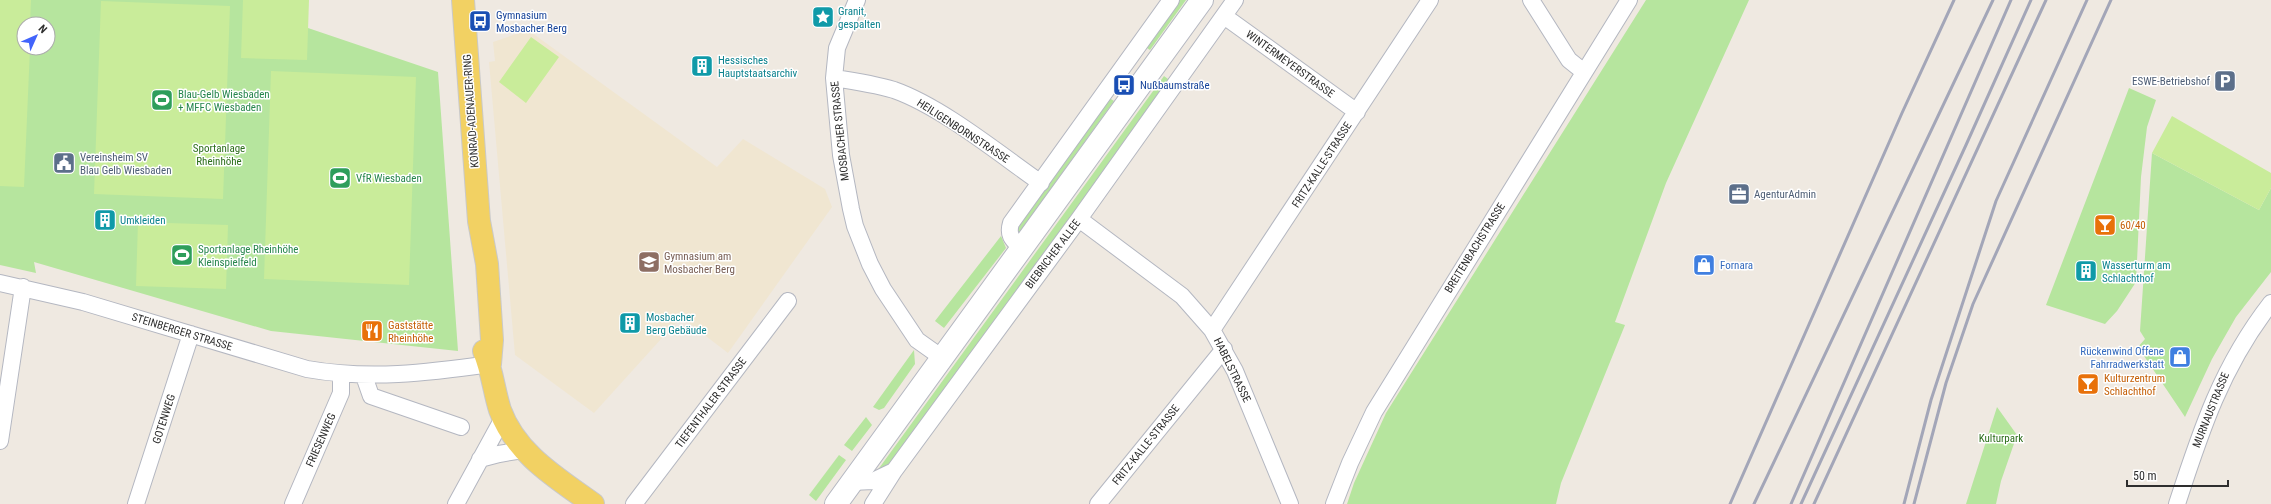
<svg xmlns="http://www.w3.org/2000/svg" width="2271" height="504" font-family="'Roboto Condensed',sans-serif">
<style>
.education{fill:#f0e6d1}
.green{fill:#b6e59e;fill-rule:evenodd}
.pitch{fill:#c9ec9a}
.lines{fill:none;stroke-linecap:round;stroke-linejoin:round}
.minor-casing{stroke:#b4b7c1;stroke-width:18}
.secondary-casing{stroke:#b4b7c1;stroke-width:24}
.primary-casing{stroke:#c9c9c9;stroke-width:24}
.minor{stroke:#fff;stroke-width:16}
.secondary{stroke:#fff;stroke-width:22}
.primary{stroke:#f2d163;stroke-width:22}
.rail{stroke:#a3a6b8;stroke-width:3}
.labels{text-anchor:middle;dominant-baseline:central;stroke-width:3;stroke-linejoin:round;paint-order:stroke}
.culture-label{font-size:11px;fill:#0d838f;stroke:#fff;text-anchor:start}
.transit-label{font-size:11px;fill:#164399;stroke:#fff;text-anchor:start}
.street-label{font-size:11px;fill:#2e2e2e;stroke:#fff}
.service-label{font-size:11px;fill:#4e5e75;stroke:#fff;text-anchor:start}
.leisure-label{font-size:11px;fill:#27864d;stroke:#fff;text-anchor:start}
.park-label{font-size:11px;fill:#2c6e1b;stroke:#fff}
.food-label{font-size:11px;fill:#c56008;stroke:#fff;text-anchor:start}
.education-label{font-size:11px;fill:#785e54;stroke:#fff;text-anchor:start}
.shop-label{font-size:11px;fill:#366cbe;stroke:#fff;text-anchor:start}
</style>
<rect width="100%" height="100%" fill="#efe9e1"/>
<!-- education -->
<path class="education" d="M 528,30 L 717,167 L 743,139 L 825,189 L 832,207 L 728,353 L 681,317 L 594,413 L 515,355 L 489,62 L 495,61 L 493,42 Z"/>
<!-- green -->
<path class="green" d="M 0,0 L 307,0 L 308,28 L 438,72 L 458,351 L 271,331 L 34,262 L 36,273 L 0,265 ZM 24,24 L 48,24 L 48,48 L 24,48 Z
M 1176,0 L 1186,0 L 1150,50 L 1144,46 Z
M 1646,0 L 1749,0 L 1666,183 L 1615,322 L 1625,325 L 1561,483 L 1556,504 L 1347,504 L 1354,483 L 1386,413 Z
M 1164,76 L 1172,82 L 895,461 L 877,471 Z
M 2129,88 L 2156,100 L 2147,127 L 2141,177 L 2136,282 L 2117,311 L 2105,324 L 2046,305 Z
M 1108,97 L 1114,101 L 1016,237 L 1014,226 Z
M 2152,153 L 2259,210 L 2271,188 L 2271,272 L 2236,317 L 2212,359 L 2185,417 L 2138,347 L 2145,339 L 2140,331 Z
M 1001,236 L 1006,248 L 944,328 L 935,321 Z
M 914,350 L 915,364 L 884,408 L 879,410 L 873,407 Z
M 1997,407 L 2017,435 L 2001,481 L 1996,504 L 1966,504 Z
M 866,417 L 872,425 L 852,451 L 844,445 Z
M 839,455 L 846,460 L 816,501 L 809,495 Z"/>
<!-- pitch -->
<path class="pitch" d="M 0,0 L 31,0 L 30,24 L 24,24 L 24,48 L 30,48 L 24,187 L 0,186 Z
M 243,0 L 309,0 L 307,60 L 241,58 Z
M 101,1 L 230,6 L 223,199 L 94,194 Z
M 531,37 L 559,57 L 526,103 L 499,82 Z
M 271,71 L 416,77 L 409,285 L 264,279 Z
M 2172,116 L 2271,173 L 2271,188 L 2259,210 L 2152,153 Z
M 138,222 L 228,225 L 226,289 L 136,286 Z"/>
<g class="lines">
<!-- minor casing -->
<g class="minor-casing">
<path id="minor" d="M 857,0 L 837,48 L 834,78 L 841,155 L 851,209 L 855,226 L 870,264 L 883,289 L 917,340 L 941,357
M 1531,0 L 1569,60 L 1584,72
M 1224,16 L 1357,112
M 834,78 C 854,81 874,84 894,90 C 942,107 998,153 1041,183
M 1079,219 L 1182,296 L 1212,330 L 1235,371 L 1290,504
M 1022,249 C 1013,240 1007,236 1011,223 L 1171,0
M 0,283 L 83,302 L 307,369 C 369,380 427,373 490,364
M 1212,330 L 1430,0
M 364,376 L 371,396 L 461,427
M 0,441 L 23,287
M 480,459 L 499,454 L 523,450
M 852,482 L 873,481 L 894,471
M 136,504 L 191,334
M 293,504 L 341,393 L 341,375
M 456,504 L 503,418
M 634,504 L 788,301
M 873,504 L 894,471 L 1079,219 L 1235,0
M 1098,504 L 1224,349
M 1334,504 L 1350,463 L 1374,412 L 1629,0
M 2177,504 C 2201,430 2222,366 2271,303"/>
</g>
<!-- secondary casing -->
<g class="secondary-casing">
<path id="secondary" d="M 836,504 L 1202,0"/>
</g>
<!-- primary casing -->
<g class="primary-casing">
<path id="primary" d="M 463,0 L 479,221 L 487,264 L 492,340 L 490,364
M 484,351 C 492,370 494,391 500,410 C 516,454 557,478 593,504"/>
</g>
<!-- minor -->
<use href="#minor" class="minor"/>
<!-- secondary -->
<use href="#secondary" class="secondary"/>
<!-- primary -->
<use href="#primary" class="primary"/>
<!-- rail -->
<path class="rail" d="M 1730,504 L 1902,113 L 1954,0
M 1754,504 L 1993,0
M 1791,504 L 2011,0
M 1801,504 L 1966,145 L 2031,0
M 1814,504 L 2046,0
M 1904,504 L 1931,400 L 1996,201 L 2087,0
M 1914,504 L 1946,383 L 1973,304 L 2111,0"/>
</g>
<!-- icons -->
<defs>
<g id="sight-square" transform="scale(1.15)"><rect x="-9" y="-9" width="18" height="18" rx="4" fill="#0f9aa8" stroke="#fff"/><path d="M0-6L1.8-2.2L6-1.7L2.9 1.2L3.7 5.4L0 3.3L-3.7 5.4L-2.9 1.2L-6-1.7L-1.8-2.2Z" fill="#fff"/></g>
<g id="bus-square" transform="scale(1.15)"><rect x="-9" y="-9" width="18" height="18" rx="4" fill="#1a4fb4" stroke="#fff"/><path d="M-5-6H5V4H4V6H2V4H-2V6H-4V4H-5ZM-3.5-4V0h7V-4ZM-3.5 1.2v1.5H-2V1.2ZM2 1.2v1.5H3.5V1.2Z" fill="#fff"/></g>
<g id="building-square" transform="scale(1.15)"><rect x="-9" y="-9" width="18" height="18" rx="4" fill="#0f9aa8" stroke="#fff"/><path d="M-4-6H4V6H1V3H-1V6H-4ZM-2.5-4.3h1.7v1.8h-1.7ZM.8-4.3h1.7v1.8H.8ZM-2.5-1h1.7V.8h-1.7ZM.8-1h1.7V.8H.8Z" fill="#fff"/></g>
<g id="parking-square" transform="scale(1.15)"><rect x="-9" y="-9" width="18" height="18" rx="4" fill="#5c6f8a" stroke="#fff"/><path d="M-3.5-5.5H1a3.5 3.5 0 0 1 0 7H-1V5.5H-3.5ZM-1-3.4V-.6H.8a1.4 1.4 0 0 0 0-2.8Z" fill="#fff"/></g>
<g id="stadium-square" transform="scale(1.15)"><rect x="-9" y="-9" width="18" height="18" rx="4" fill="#2e9e5b" stroke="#fff"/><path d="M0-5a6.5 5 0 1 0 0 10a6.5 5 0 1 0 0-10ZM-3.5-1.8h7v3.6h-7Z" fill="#fff"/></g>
<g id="civic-square" transform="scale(1.15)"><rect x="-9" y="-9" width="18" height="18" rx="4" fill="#5c6f8a" stroke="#fff"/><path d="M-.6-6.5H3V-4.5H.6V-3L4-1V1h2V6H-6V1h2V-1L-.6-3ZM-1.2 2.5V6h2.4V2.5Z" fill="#fff"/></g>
<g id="office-square" transform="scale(1.15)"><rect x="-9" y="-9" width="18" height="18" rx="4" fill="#5c6f8a" stroke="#fff"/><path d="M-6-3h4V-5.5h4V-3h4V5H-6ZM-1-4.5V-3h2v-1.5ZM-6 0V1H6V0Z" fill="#fff"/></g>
<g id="bar-square" transform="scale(1.15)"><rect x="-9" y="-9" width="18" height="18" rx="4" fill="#e8710a" stroke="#fff"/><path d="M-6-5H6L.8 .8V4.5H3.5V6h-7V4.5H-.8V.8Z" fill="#fff"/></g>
<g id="school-square" transform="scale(1.15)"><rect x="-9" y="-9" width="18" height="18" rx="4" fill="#8d6e63" stroke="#fff"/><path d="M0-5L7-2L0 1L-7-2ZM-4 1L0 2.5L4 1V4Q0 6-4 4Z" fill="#fff"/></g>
<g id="shop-square" transform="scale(1.15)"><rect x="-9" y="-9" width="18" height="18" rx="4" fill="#3f7fe0" stroke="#fff"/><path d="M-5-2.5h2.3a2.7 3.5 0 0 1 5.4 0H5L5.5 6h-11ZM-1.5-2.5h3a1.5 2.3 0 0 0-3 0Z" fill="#fff"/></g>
<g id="restaurant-square" transform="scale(1.15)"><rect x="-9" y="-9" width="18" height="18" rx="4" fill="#e8710a" stroke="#fff"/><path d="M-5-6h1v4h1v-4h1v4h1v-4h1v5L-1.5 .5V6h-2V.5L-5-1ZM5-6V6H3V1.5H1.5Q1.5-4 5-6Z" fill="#fff"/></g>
</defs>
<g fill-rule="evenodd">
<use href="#sight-square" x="823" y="17"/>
<use href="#bus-square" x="480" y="21"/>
<use href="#building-square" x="702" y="66"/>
<use href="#parking-square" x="2225" y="81"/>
<use href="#bus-square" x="1124" y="85"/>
<use href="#stadium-square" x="162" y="100"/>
<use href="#civic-square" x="64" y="163"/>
<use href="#stadium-square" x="340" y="178"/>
<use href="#office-square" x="1739" y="194"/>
<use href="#building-square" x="105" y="220"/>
<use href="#bar-square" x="2105" y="225"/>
<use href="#stadium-square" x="182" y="255"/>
<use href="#school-square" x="649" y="262"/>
<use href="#shop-square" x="1704" y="265"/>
<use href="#building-square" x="2086" y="271"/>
<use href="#building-square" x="630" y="323"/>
<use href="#restaurant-square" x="372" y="331"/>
<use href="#shop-square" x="2180" y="357"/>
<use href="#bar-square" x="2088" y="384"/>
</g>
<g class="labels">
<!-- culture labels -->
<g class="culture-label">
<text x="838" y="11">Granit,<tspan x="838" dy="13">gespalten</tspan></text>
<text x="718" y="60">Hessisches<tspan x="718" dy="13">Hauptstaatsarchiv</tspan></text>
<text x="120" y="220">Umkleiden</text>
<text x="2102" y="265">Wasserturm am<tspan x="2102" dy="13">Schlachthof</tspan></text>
<text x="646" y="317">Mosbacher<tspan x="646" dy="13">Berg Gebäude</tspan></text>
</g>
<!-- transit labels -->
<g class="transit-label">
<text x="496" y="15">Gymnasium<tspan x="496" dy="13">Mosbacher Berg</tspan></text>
<text x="1140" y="85">Nußbaumstraße</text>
</g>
<!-- street labels -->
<g class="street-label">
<text transform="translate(1290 64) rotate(36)">WINTERMEYERSTRASSE</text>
<text transform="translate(471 111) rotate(-94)">KONRAD-ADENAUER-RING</text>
<text transform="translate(840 131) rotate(-96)">MOSBACHER STRASSE</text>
<text transform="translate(963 131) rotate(33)">HEILIGENBORNSTRASSE</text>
<text transform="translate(1322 165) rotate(-57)">FRITZ-KALLE-STRASSE</text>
<text transform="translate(1475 248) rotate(-58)">BREITENBACHSTRASSE</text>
<text transform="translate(1053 254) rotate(-53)">BIEBRICHER ALLEE</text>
<text transform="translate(182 332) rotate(17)">STEINBERGER STRASSE</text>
<text transform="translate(1232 370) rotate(64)">HABELSTRASSE</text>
<text transform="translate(711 403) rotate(-53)">TIEFENTHALER STRASSE</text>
<text transform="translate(2211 410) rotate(-68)">MURNAUSTRASSE</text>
<text transform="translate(164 419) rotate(-72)">GOTENWEG</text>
<text transform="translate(321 440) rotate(-66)">FRIESENWEG</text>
<text transform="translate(1146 445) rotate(-51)">FRITZ-KALLE-STRASSE</text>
</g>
<!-- service labels -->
<g class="service-label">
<text x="2210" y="81" text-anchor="end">ESWE-Betriebshof</text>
<text x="80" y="157">Vereinsheim SV<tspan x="80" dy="13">Blau Gelb Wiesbaden</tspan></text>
<text x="1754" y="194">AgenturAdmin</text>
</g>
<!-- leisure labels -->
<g class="leisure-label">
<text x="178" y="94">Blau-Gelb Wiesbaden<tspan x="178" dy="13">+ MFFC Wiesbaden</tspan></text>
<text x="356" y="178">VfR Wiesbaden</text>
<text x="198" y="249">Sportanlage Rheinhöhe<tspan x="198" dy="13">Kleinspielfeld</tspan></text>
</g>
<!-- park labels -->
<g class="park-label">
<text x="219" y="148">Sportanlage<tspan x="219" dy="13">Rheinhöhe</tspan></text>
<text x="2001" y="438">Kulturpark</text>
</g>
<!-- food labels -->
<g class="food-label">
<text x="2120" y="225">60/40</text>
<text x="388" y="325">Gaststätte<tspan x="388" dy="13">Rheinhöhe</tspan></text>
<text x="2104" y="378">Kulturzentrum<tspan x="2104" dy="13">Schlachthof</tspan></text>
</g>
<!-- education labels -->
<g class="education-label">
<text x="664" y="256">Gymnasium am<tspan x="664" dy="13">Mosbacher Berg</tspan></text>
</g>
<!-- shop labels -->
<g class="shop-label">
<text x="1720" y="265">Fornara</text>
<text x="2164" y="351" text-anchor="end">Rückenwind Offene<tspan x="2164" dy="13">Fahrradwerkstatt</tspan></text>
</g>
</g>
<!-- north arrow -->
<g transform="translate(36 36) rotate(45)"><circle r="19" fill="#ffffff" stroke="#ababab"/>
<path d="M0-3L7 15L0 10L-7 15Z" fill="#4264fb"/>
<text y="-6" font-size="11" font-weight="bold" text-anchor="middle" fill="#2e2e2e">N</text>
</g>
<!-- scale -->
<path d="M2127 480v6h101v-6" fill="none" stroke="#2e2e2e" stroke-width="2"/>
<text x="2133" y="480" font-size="12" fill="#2e2e2e" stroke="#ffffff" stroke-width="3" paint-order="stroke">50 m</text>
</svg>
